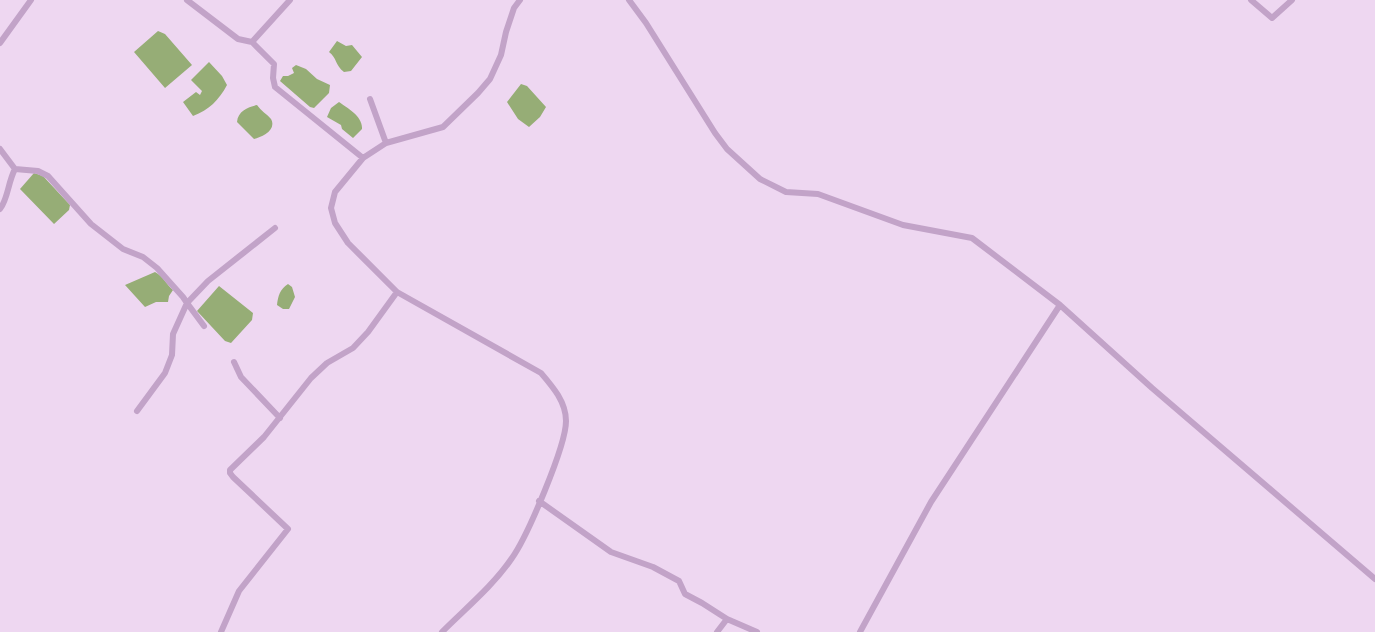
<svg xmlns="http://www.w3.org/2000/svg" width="1375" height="632" font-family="'Asap Condensed',sans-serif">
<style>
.water{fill:#96ad76}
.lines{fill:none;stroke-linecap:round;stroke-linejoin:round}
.minor{stroke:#c2a3c8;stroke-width:6}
</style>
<rect width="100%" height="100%" fill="#eed7f1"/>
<!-- water -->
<path class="water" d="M 158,31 L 165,34 L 192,65 L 165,88 L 134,52 Z
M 337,41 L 346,46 L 352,45 L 362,57 L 351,71 L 344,72 C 335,65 337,58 329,52 Z
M 209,62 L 222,76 L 227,85 C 219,100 209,110 193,116 L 183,102 L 196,92 L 200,95 L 202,91 L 191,80 Z
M 296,65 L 306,69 L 317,79 L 330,85 L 329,93 L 314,108 L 310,107 L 280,81 L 283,76 L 288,76 L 294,73 L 292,68 Z
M 521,84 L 527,86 L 546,107 L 540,117 L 529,127 L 518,119 L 507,102 Z
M 339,102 C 347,108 363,116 362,129 L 353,138 L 342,129 L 341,125 L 327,117 L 331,108 Z
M 257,105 C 261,111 267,114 271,119 C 277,130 262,137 254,139 L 237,122 C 238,111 248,107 257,105 Z
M 34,173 L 43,176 L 70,205 L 69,210 L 54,224 L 20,189 Z
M 155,272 C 163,276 166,284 173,290 L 169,296 L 168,302 L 156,302 L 145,307 L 125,285 Z
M 288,284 L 292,287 L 295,297 L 289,309 L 283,309 L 277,305 C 278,296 280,289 288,284 Z
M 219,286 L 253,313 L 252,320 L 231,343 L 225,341 L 197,311 Z"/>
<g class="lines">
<!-- minor -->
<path class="minor" d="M 187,0 L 238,39 L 252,42 L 290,0
M 629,0 L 646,23 L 715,133 L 727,149 L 760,179 L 786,192 L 818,194 L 903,225 L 972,238 L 1060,305 L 1152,388 L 1375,579
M 1251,0 L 1272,18 L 1292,0
M 252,42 L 274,64 L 273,78 L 275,87 L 363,158
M 0,43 L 31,0
M 370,99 L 386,143
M 0,149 L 15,169 L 38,171 L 48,176 L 91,224 L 123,249 L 143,257 L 157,268 L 183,297 L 187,303 L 173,334 L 172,355 L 165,373 L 137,411
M 0,209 C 8,199 8,182 15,169
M 204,326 L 187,303 L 208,281 L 275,228
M 234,362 L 241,377 L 280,418
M 539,501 L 611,552 L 653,567 L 679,581 L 685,594 L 702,603 L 727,619 L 757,632
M 221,632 L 239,591 L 288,529 L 233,477 L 230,473 L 230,470 L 264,437 L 311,378 L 327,363 L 353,348 L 368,332 L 397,292
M 442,632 C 466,608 493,586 512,558 C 527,537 566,446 566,421 C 566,402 553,387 541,373 L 397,292 L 348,243 L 335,223 L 331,208 L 335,192 L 363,158 L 386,143 L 443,127 L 478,93 L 490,79 L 501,55 L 506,32 L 514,8 L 520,0
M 717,632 L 727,619
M 860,632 L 931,502 L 1060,305"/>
</g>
</svg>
